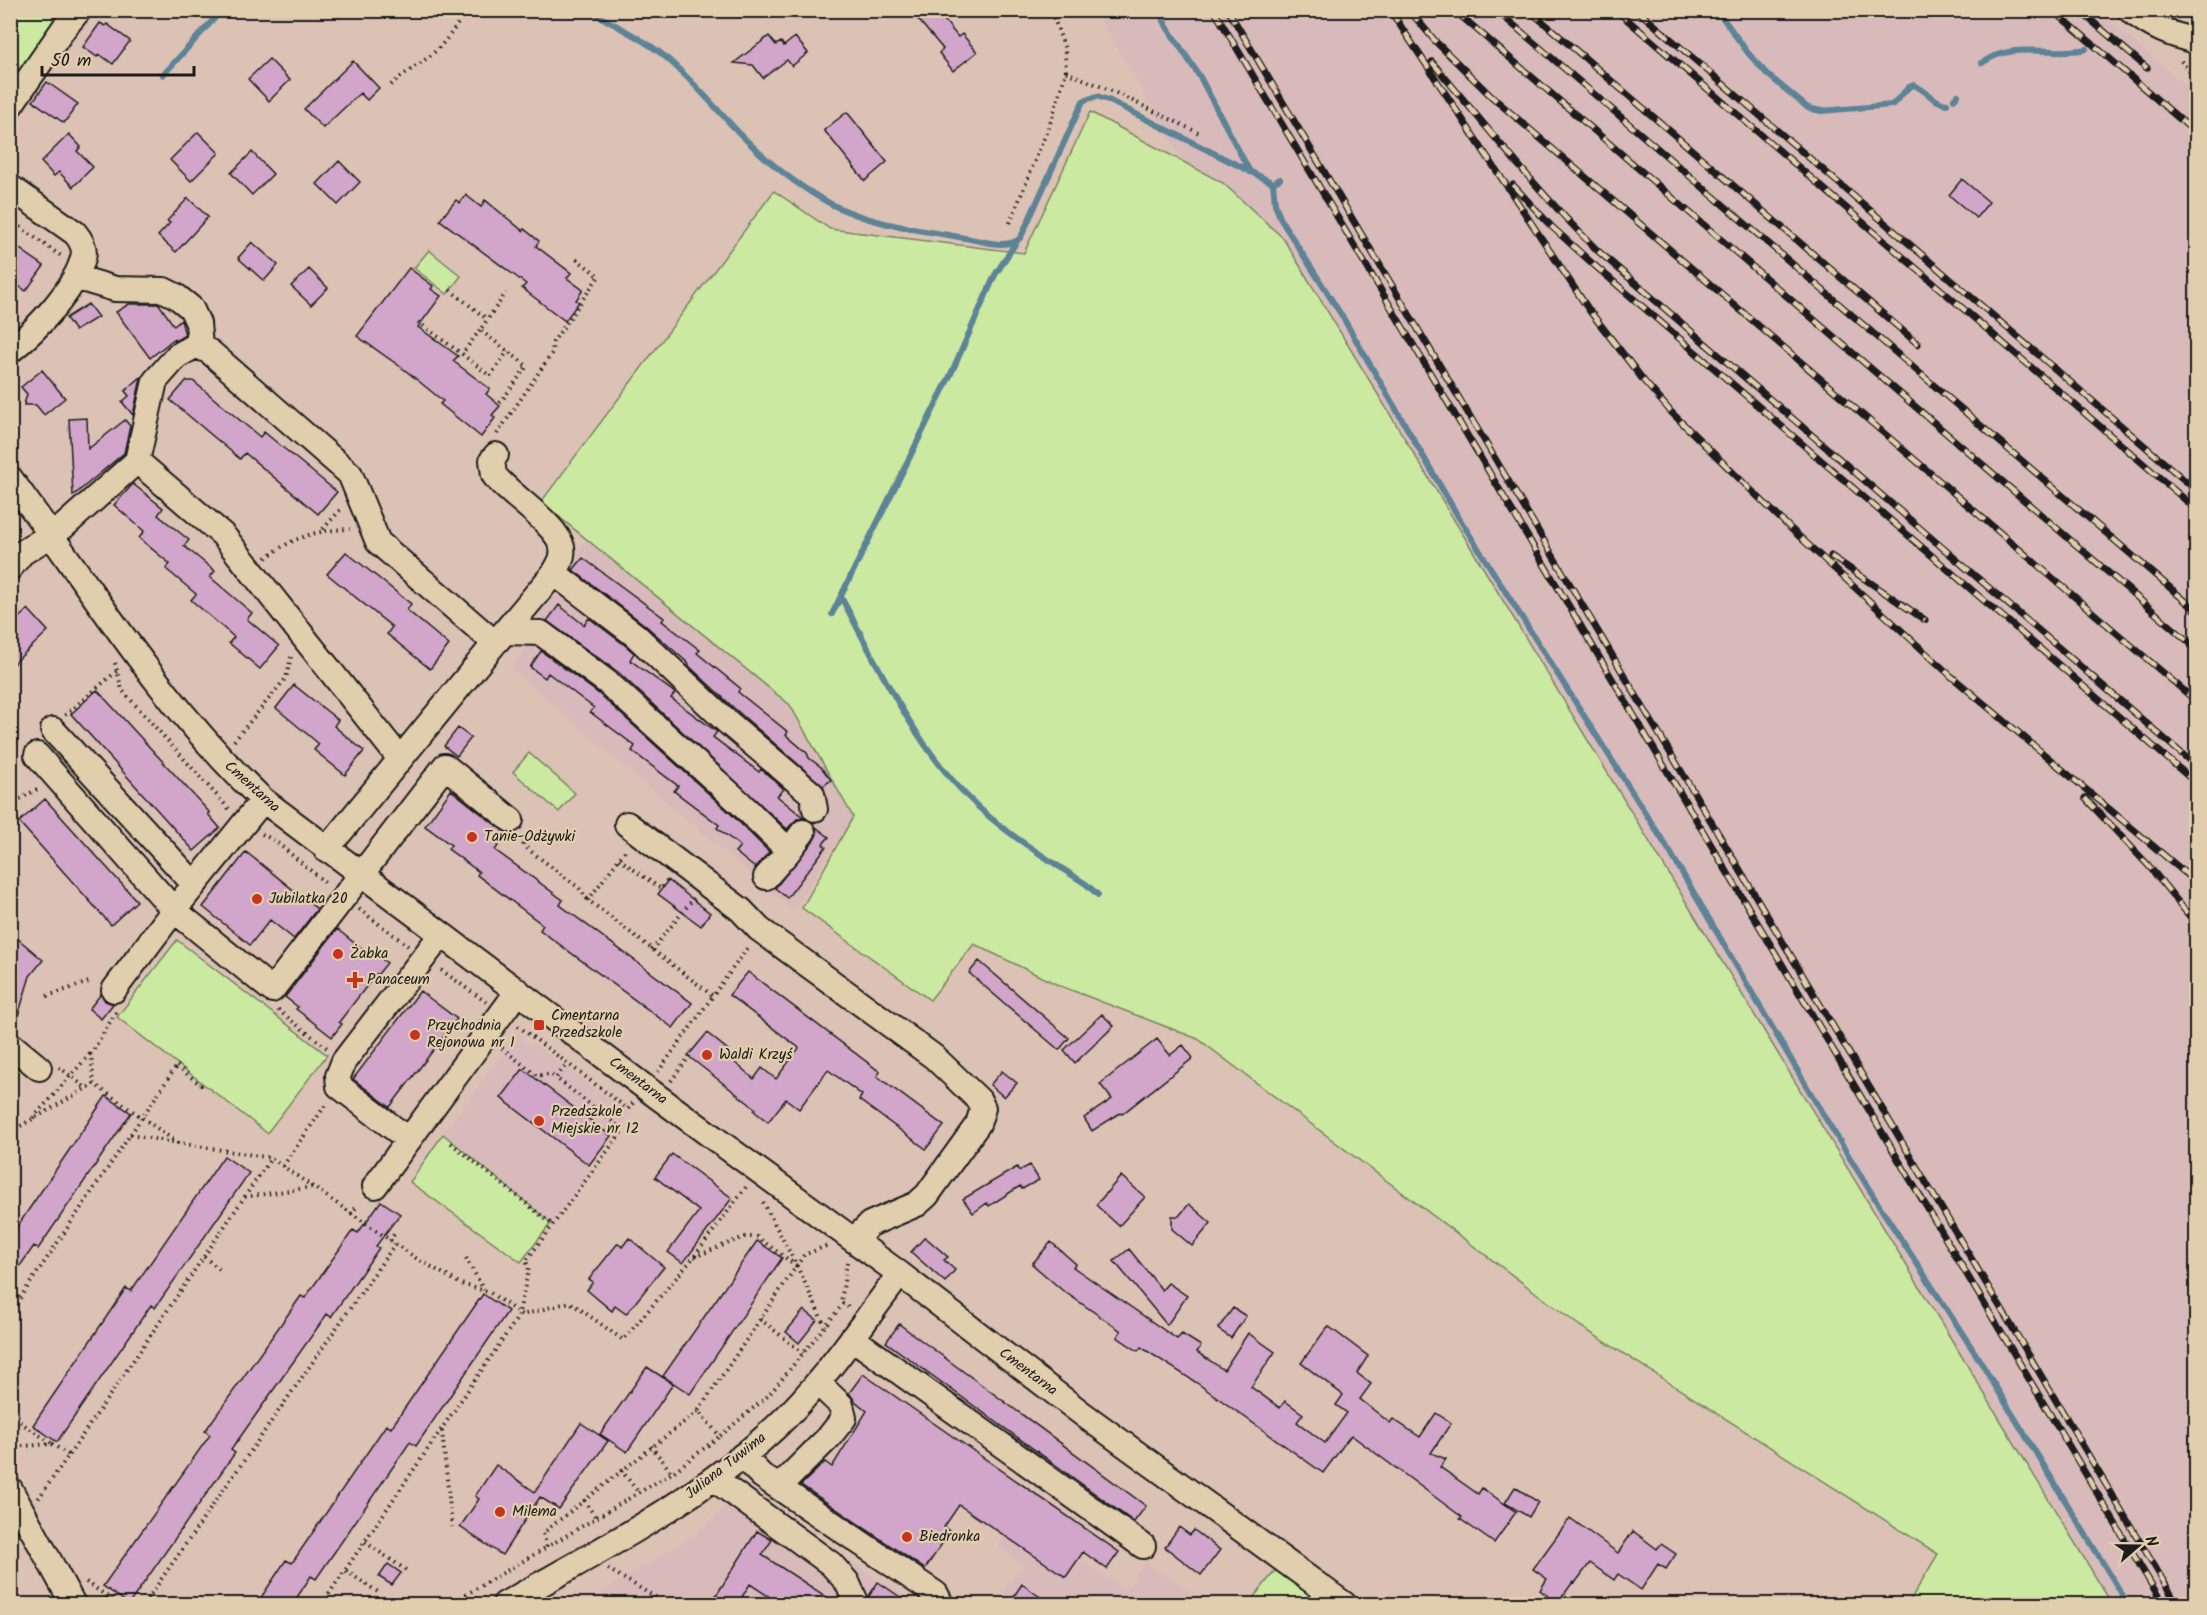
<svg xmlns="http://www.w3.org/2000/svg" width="2207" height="1615" font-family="Kalam,sans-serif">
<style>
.built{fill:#d9babb}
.green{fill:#cce9a1;stroke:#74825e;stroke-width:1.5}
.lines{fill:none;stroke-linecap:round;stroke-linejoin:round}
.stream{stroke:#5c8396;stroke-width:6}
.building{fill:#d1a6ca;stroke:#1c1c1c;stroke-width:1.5}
.minor-casing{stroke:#1c1c1c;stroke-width:28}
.path{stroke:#1c1c1c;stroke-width:4;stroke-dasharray:1.5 4.5;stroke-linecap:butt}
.minor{stroke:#e1ceac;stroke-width:24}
.rail-casing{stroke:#1c1c1c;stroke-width:7}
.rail{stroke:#e1ceac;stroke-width:4.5;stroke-dasharray:14;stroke-linecap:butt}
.poi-dot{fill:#c8321e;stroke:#e1ceac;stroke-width:2}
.labels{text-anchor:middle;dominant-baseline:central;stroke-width:4.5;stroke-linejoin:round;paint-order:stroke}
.street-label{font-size:15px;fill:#1c1c1c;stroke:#e1ceac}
.poi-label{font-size:15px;fill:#1c1c1c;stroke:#e1ceac;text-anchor:start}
</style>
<rect width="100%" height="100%" fill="#dcc2b5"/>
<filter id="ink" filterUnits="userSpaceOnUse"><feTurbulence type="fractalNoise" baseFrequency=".0167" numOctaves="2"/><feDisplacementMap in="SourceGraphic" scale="12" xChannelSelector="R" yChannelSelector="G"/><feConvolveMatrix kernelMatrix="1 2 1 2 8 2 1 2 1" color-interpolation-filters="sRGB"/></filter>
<g filter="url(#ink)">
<!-- built -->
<path class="built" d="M 1095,11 L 2099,11 L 2196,94 L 2196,1604 L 2088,1604 L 1462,636 Z
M 586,539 L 790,705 L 853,817 L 793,911 L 510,668 L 538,632 L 525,621 Z
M 518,1032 L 524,1036 L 523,1040 L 531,1045 L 533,1043 L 631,1115 L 613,1137 L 610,1136 L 589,1165 L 593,1169 L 551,1223 L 443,1134 Z
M 741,1493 L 919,1604 L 583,1604 L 694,1535 Z
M 1018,1515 L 1125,1590 L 1145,1562 L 1209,1604 L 995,1604 L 1023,1565 L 997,1547 Z"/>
<!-- green -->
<path class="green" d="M 11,11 L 66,11 L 11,96 Z
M 1090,112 L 1223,183 L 1283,238 L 2112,1604 L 1908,1604 L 1938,1554 L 1580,1326 L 1198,1039 L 1058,985 L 974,944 L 930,1000 L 802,908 L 853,817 L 790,705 L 541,502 L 774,191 L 830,229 L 1024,253 Z
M 429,250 L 461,276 L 447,294 L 414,268 Z
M 529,753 L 575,793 L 559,812 L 513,772 Z
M 177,940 L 327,1055 L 267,1133 L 117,1017 Z
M 443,1134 L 551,1223 L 521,1262 L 410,1182 Z
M 1276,1570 L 1322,1604 L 1248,1604 Z"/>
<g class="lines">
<!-- stream -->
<path class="stream" d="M 589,10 C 613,25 641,37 663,55 C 692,79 716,109 742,136 C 768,162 800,188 833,205 C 873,225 921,230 965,238 C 980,240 1009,251 1021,237 L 1083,101 L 1097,96 L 1108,100 L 1273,183 L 1280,179
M 1159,10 L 1167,27 L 1200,77 L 1250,172
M 1717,10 L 1748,53 L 1767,74 L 1808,108 L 1821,111 L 1892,105 L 1909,87 L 1914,85 C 1926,90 1934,103 1947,104
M 1982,63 C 2014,40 2051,57 2086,49
M 163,75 L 222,10
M 1954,99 L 1958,95
M 1273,183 L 1275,204 L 1281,220 L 1342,316 L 1459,518 L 1670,852 L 1821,1111 L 1882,1210 L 1977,1356 L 2128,1604
M 841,597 C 877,664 914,743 968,797 C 1002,832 1045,857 1086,884 L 1098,895
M 832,614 L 950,376 L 995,275 L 1017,241"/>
</g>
<!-- building -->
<path class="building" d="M 910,10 L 936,10 L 958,37 L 962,34 L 977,52 L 953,71 L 939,53 L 943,49 Z
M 100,23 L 105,26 L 107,24 L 130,41 L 113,64 L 99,54 L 97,57 L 83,47 Z
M 769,36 L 776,45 L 781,42 L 784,46 L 795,37 L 808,53 L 792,66 L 787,60 L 763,78 L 753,65 L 734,63 Z
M 269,59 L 290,80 L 269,101 L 248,79 Z
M 353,61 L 379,88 L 367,100 L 360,93 L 323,128 L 304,109 Z
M 47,82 L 78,104 L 64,123 L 33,101 Z
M 847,112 L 887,162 L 865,181 L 824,130 Z
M 198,132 L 219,153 L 191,181 L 170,160 Z
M 69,134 L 81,147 L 77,151 L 93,167 L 73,187 L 59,172 L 54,176 L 41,162 Z
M 252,152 L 273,174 L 252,195 L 231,173 Z
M 339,161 L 360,182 L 338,205 L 317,184 Z
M 1962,179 L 1989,202 L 1976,218 L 1949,195 Z
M 466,195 L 481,207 L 485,200 L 523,231 L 524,229 L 539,241 L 536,246 L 571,273 L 567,278 L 583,290 L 576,300 L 579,302 L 565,321 L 522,288 L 526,284 L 440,220 L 456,200 L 460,203 Z
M 188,198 L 208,217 L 176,252 L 158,236 L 170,223 L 167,221 Z
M 10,242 L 44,266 L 26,291 L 10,280 Z
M 252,242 L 278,265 L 264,281 L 238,258 Z
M 409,268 L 433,286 L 431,289 L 441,296 L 418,327 L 458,356 L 453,361 L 490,389 L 486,394 L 500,406 L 492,415 L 495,418 L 481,437 L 440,404 L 443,401 L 405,370 L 357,336 Z
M 309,269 L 328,288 L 311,305 L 291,286 Z
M 88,304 L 98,317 L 75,331 L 66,318 Z
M 129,304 L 159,304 L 174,326 L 181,320 L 185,335 L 175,341 L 174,339 L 150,358 L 116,312 Z
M 42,370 L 65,398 L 44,415 L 36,405 L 24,405 L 27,394 L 21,387 Z
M 141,377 L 141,378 L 133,415 L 122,402 L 129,396 L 125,391 Z
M 186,381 L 193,381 L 260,437 L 264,432 L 337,492 L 318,514 L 245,453 L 240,459 L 170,400 Z
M 87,418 L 88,449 L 125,420 L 130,426 L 124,453 L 73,496 L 69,419 Z
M 133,484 L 163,508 L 158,515 L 189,540 L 184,546 L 215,571 L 210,577 L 252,613 L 247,619 L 279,646 L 260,669 L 229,643 L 234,637 L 191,600 L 196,594 L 166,569 L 170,564 L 139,538 L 144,531 L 114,505 Z
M 346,552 L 411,604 L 407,610 L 449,645 L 430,669 L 387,634 L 392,627 L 327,574 Z
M 583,558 L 664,618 L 662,621 L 700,650 L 697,653 L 740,688 L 738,692 L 788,732 L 786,735 L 807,753 L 809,758 L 821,767 L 831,780 L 823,786 L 735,709 L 688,665 L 689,664 L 645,625 L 573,570 Z
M 559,605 L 584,625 L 589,618 L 626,646 L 634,653 L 630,660 L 675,693 L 671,698 L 717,732 L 713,737 L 759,772 L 761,769 L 784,789 L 777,796 L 804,818 L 797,819 L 787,829 L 618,672 L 547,621 Z
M 28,609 L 48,631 L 10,667 L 10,626 Z
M 541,651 L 599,694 L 730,813 L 769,852 L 755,868 L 735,852 L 740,846 L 717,828 L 719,825 L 674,791 L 678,786 L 632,751 L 635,746 L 590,712 L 594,708 L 548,673 L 545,678 L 530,667 Z
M 294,685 L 338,720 L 334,726 L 364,751 L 345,775 L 314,750 L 319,744 L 276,708 Z
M 97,690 L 210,813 L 208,814 L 220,828 L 194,851 L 71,714 Z
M 458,728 L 471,738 L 457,756 L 444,746 Z
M 451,790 L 507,834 L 495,850 L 563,900 L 560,905 L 692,1003 L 673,1028 L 540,930 L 543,925 L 477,875 L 479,872 L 448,849 L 451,845 L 425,826 Z
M 45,799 L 137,901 L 111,925 L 19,822 Z
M 816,827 L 829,837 L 823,844 L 826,847 L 787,898 L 775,888 L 814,840 L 817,834 Z
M 246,852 L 317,909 L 294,939 L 270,920 L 250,945 L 203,907 Z
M 668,880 L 710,913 L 701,926 L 658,894 Z
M 337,929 L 368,954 L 371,951 L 387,963 L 378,974 L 376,974 L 339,1022 L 342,1024 L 332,1037 L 296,1009 L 298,1007 L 285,997 Z
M 10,932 L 43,960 L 30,976 L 15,1026 L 10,1025 Z
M 979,961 L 1069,1038 L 1059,1050 L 969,973 Z
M 748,972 L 880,1072 L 877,1076 L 944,1126 L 926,1149 L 859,1100 L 862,1095 L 828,1070 L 799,1109 L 786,1099 L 768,1122 L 754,1111 L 756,1109 L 688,1056 L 707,1033 L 728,1050 L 725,1054 L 754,1079 L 762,1068 L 776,1079 L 799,1048 L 729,995 Z
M 420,991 L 457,1019 L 390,1107 L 353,1079 Z
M 101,994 L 105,1001 L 113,1004 L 101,1019 L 89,1009 Z
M 1102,1014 L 1114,1026 L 1075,1063 L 1064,1050 Z
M 1157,1039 L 1170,1055 L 1183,1045 L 1193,1058 L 1122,1114 L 1120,1113 L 1092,1131 L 1084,1118 L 1112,1099 L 1100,1084 Z
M 523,1069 L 611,1136 L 589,1165 L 501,1098 Z
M 1002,1071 L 1017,1083 L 1004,1097 L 990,1085 Z
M 106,1096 L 131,1113 L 38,1249 L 34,1246 L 10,1280 L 10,1237 Z
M 672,1154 L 732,1198 L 683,1263 L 668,1252 L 699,1211 L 655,1177 Z
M 224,1156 L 249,1173 L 155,1308 L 151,1305 L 57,1442 L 33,1425 L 126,1288 L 131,1291 Z
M 1030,1165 L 1039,1180 L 1022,1189 L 1020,1186 L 989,1206 L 987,1203 L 973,1213 L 963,1199 L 1017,1167 L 1019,1171 Z
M 1121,1176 L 1145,1197 L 1119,1226 L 1096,1205 Z
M 381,1201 L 400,1214 L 376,1246 L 379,1248 L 331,1317 L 327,1314 L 231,1450 L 235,1453 L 129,1604 L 103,1586 L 210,1435 L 205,1431 L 301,1296 L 305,1298 L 353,1230 L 358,1233 Z
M 1189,1204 L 1211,1223 L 1192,1246 L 1172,1229 L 1172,1216 L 1179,1216 Z
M 925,1237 L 948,1257 L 944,1260 L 955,1270 L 945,1282 L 911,1252 Z
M 629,1238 L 664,1267 L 626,1314 L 615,1306 L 612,1311 L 587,1290 L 593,1282 L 589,1279 L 618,1243 L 622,1247 Z
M 757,1241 L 782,1258 L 690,1394 L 663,1376 Z
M 1051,1242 L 1076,1264 L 1073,1267 L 1177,1339 L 1182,1334 L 1201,1346 L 1197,1352 L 1224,1370 L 1248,1333 L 1275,1352 L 1251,1387 L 1280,1408 L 1285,1401 L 1303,1414 L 1297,1422 L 1325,1443 L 1347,1413 L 1336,1405 L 1343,1395 L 1301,1363 L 1328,1326 L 1368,1356 L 1357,1373 L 1371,1384 L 1360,1399 L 1390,1423 L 1393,1419 L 1420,1437 L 1436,1413 L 1451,1423 L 1431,1453 L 1446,1459 L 1440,1467 L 1478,1494 L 1482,1488 L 1516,1512 L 1494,1543 L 1460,1519 L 1462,1517 L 1351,1435 L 1323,1473 L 1197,1383 L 1141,1347 L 1138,1351 L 1117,1337 L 1121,1331 L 1062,1290 L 1032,1264 Z
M 1129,1249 L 1162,1290 L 1168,1283 L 1187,1296 L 1167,1325 L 1114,1261 Z
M 483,1294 L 508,1311 L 416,1446 L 410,1442 L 316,1579 L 311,1576 L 292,1605 L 256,1605 L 286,1560 L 292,1563 L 386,1425 L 391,1428 Z
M 1233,1308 L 1246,1316 L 1231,1338 L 1218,1329 Z
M 804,1310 L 817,1320 L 799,1343 L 786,1332 Z
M 899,1324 L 1146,1506 L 1134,1522 L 886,1342 Z
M 647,1367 L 673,1384 L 627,1452 L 600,1434 Z
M 863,1374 L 1119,1552 L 1107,1569 L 1083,1552 L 1066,1577 L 959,1505 L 944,1527 L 950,1532 L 925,1569 L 801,1485 L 825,1462 L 832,1467 L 867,1411 L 855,1401 L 849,1393 Z
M 581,1423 L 608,1441 L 559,1509 L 540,1497 L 502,1555 L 460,1527 L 479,1499 L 475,1496 L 496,1465 L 535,1492 Z
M 1515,1487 L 1538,1502 L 1529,1517 L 1505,1503 Z
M 1570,1518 L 1618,1553 L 1633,1531 L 1657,1549 L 1661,1544 L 1676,1554 L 1666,1569 L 1658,1564 L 1641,1590 L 1618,1574 L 1614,1580 L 1590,1563 L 1575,1583 L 1573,1582 L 1565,1593 L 1556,1602 L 1540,1590 L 1547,1579 L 1533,1569 Z
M 1179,1527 L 1190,1535 L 1194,1530 L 1220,1550 L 1201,1575 L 1165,1547 Z
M 757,1531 L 772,1540 L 762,1555 L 839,1605 L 782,1605 L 750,1584 L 737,1605 L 710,1605 Z
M 388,1564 L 401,1573 L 392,1585 L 379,1577 Z
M 878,1582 L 912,1605 L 871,1605 L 869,1596 Z
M 1022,1584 L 1051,1605 L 1008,1605 Z"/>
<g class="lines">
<!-- minor casing -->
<g class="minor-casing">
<path id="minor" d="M 2130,10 C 2151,27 2171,35 2196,41
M 10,106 L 64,28 L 79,10
M 10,187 L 75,233 C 81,240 86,248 83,258 C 75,290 36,330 10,351
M 75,277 L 115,289 L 164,290 L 176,296 L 191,308 L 198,323 L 200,347
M 496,455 L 492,460 L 494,475 C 509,495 557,524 562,547 C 564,557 559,565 554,573 L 497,641
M 137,461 L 223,535 L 400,759
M 10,478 C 91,588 163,706 263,800 L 658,1097 L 900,1274 L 1084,1415 L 1344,1604
M 10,568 L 22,553 L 63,527 L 137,461 L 155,381 L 177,356 L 193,347 L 200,347 L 210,352 L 350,474 L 378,542 L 495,643 L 326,850
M 554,573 L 635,635 L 725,720 L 812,794 L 815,809
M 505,632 L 541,633 L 608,683 L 740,803 L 789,851 L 766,877
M 53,730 L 194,884
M 37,755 L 174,910 L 263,800
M 627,824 L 741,910 L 759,929 L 934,1057 L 979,1100 L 983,1108 L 978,1124 L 927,1195 L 917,1204 L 870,1224 L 854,1240
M 789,851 L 803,832
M 114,990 L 174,910 L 272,990 L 445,766 L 511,820
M 10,1044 L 39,1068
M 409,1140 L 339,1086 L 338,1076 L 344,1061 L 441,935
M 375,1186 L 518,991
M 852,1338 L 1143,1546
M 742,1456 L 762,1476 L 936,1594 L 941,1604
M 714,1479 L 831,1564 L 847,1582 L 857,1604
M 779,1487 L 829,1437 L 844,1418 L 841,1405 L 818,1383
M 10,1489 L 73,1604
M 505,1604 C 599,1551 697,1501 776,1427 C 824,1382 860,1326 900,1274"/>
</g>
<!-- path -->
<path class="path" d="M 2181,61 L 2196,79
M 1066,72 L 1112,91 L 1199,133
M 391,85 C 403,74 417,66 430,56 C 444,44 457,27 466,10
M 10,220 L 61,256
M 1010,223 L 1052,118 L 1066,72 L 1065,49 L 1051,10
M 450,290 L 487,319
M 418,322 L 462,354
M 480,330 L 462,354 L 490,376 L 508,351
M 500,403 L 527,366 L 480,330 L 506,293
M 497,434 L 552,353 L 553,342 L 599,276 L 575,258
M 323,529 L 342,508
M 266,558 C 293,537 316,530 350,529
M 115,663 L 122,690 L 229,809
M 65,715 L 117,671
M 234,741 L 286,678 L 291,657
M 20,799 L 39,788
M 262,834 L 275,841 L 327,884
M 521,838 L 524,846 L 579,888 L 588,900
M 625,851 L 588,900 L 713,996 L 748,947
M 619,859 L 661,889 L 667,881
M 359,909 L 408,946
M 652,950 L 694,898
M 441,970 L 486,1002
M 47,996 L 92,981
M 278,1010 L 327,1048
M 116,1012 L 91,1054 L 94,1084 L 178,1143
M 518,1026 L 628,1109 L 633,1103
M 502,1048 L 537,1076 L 550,1074 L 556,1078
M 177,1066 L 201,1085 L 202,1083
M 59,1067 L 86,1088
M 658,1072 L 713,996
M 671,1081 L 689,1057
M 33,1118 L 90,1054
M 10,1132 L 94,1084
M 130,1135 L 271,1158 L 416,1258 L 461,1284 L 489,1292 L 522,1315 L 570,1302 L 623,1340 L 694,1257 L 746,1187
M 451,1143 L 553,1225
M 283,1166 L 327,1103
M 245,1197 L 312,1187
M 763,1202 L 797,1266 L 825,1326
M 351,1214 L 358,1205
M 390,1241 L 396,1231
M 826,1246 L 804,1255 L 698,1411 L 720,1436 L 769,1395 L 843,1304
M 204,1257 L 222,1271
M 694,1257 L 744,1237 L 757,1237 L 797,1266
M 466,1258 L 484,1290
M 847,1262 L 841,1302 L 848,1307
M 10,1313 L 178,1064
M 760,1319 L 803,1353
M 698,1411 L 543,1533 L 547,1547 L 672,1473 L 720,1436
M 10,1415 L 51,1443
M 442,1431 L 452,1527
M 651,1446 L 672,1473
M 10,1447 L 52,1444 L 69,1455 L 38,1499
M 69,1455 L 271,1158
M 621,1470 L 639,1493
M 584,1500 L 596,1518
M 365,1542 L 406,1570
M 608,1569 L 667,1604
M 346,1571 L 378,1592
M 86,1582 L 119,1604
M 104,1604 L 109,1597
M 144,1604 L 395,1244
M 322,1604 L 518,1317 L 529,1268 L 526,1261 L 623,1130 L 556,1078 L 567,1064
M 450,1604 L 547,1547"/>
<!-- minor -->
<use href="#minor" class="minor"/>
<!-- rail casing -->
<g class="rail-casing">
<path id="rail" d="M 1214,10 L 2163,1604
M 1228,10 L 2177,1604
M 1390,10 L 1589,310 L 1644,381 L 1672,413 L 1789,527 L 1951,676 L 2196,882
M 1409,10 L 1436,42 L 1491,96 L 2196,701
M 1454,10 L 2196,648
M 1496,10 L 2196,610
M 1529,10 L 1918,344
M 1616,10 L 2196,509
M 1637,10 L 2196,490
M 2053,10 L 2196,133
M 2079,10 L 2147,68
M 1432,62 C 1486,126 1538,192 1598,251 L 2196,766
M 1513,185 L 1551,226 L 1593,264 L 2196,783
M 1831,556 L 1925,620
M 2085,798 L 2148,865 L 2196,924"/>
</g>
<!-- rail -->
<use href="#rail" class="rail"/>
</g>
</g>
<!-- markers -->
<g class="poi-dot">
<circle cx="472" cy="837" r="6"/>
<circle cx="257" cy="899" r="6"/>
<circle cx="338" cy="954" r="6"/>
<path d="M352 971h6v6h6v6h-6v6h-6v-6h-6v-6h6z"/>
<rect x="533" y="1019" width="12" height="12" rx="3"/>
<circle cx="415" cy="1035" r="6"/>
<circle cx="707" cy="1055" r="6"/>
<circle cx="539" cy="1121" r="6"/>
<circle cx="500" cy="1512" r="6"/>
<circle cx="907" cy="1537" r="6"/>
</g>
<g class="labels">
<!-- street labels -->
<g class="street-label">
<text transform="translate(252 787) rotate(42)">Cmentarna</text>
<text transform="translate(638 1081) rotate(37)">Cmentarna</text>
<text transform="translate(1028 1372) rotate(37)">Cmentarna</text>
<text transform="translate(726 1466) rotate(-38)">Juliana Tuwima</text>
</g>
<!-- poi labels -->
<g class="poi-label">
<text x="484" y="837">Tanie-Odżywki</text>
<text x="269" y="899">Jubilatka 20</text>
<text x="350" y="954">Żabka</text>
<text x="367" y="980">Panaceum</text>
<text x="551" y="1016">Cmentarna<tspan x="551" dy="17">Przedszkole</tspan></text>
<text x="427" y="1026">Przychodnia<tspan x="427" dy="17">Rejonowa nr 1</tspan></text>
<text x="719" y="1055">Waldi Krzyś</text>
<text x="551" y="1112">Przedszkole<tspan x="551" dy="17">Miejskie nr 12</tspan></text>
<text x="512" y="1512">Milema</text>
<text x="919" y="1537">Biedronka</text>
</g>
</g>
<!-- margin -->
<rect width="2207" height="1615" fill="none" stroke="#e1ceac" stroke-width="36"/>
<rect x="18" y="18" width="2171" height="1579" fill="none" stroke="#1c1c1c" stroke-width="2" filter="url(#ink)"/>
<!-- north arrow -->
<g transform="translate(2138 1546) rotate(70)" stroke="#e1ceac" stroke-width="4.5" paint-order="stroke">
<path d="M0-4.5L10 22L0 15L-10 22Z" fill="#1c1c1c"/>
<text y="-9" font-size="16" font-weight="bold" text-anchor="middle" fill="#1c1c1c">N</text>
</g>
<!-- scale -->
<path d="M42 66v9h152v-9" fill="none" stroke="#1c1c1c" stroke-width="3"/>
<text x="51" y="66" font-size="18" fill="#1c1c1c" stroke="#e1ceac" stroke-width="4.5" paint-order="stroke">50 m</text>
</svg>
